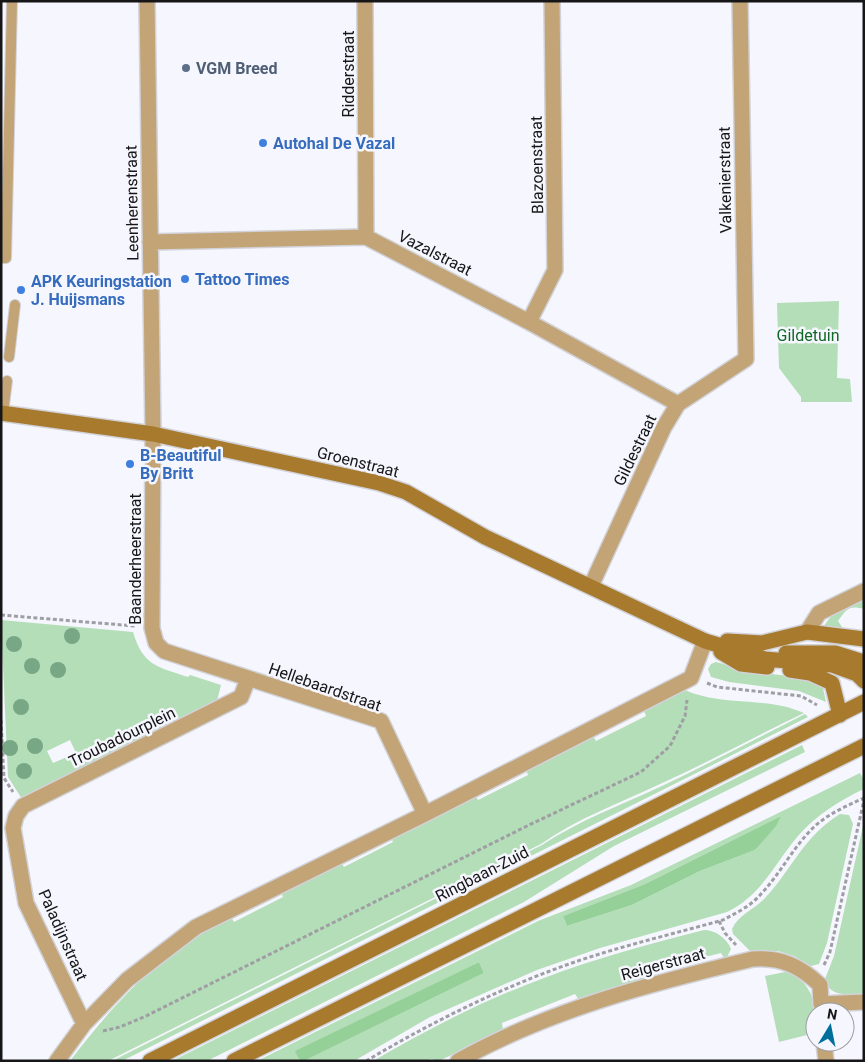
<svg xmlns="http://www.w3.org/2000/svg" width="865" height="1062" font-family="Roboto,sans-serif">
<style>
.green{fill:#b4deb7;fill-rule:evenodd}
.forest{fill:#94d098}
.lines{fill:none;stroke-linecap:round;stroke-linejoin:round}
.lane-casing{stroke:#d2d2d9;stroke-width:12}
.street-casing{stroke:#d2d2d9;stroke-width:18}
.secondary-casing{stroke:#d2d2d9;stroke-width:18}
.path{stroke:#9e9ea4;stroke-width:3;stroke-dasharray:4 2.5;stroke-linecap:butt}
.lane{stroke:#c2a476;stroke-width:10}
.street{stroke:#c2a476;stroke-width:15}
.secondary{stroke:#a77a2d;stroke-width:15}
.tree{fill:#78a786}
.service-dot{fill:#5c6f8a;stroke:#f6f6fe;stroke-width:2}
.shop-dot{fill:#3f7fe0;stroke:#f6f6fe;stroke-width:2}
.labels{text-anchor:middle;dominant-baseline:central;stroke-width:5;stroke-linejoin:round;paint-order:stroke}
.service-label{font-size:16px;font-weight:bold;fill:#4e5e75;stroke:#f6f6fe;text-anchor:start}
.street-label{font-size:16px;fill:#161618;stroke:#f6f6fe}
.shop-label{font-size:16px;font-weight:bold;fill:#366cbe;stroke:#f6f6fe;text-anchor:start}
.park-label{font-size:16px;fill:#106724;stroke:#f6f6fe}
</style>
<rect width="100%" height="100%" fill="#f6f6fe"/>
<!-- green -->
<path class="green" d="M 839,301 L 837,378 L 850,379 L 852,402 L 801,402 L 801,397 L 779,368 L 777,303 Z
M 864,599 L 864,609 C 848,605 847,609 838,621 L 844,630 L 823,627 L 832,615 Z
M 1,620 L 133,632 C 143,666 158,667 188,677 L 190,675 L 221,685 L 217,701 L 22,799 L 8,777 ZM 70,740 L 76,753 L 53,763 L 47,751 Z
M 716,662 L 752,672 L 807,678 L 823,688 L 826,702 L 799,691 L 729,682 L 711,677 L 708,669 L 711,664 Z
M 685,690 C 722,707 767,696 804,713 C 756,736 709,762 660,784 C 620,803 578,818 541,844 L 108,1061 L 70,1061 C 118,998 161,953 231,917 L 234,922 L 283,897 L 281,892 L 341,862 L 344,867 L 393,842 L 391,837 L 475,795 L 478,800 L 528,775 L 526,770 L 593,736 L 596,741 L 646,716 L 644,711 Z
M 805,714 L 808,717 L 122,1061 L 112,1061 L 542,845 C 580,820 621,805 662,786 C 710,763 758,738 805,714 Z
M 802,745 L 805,752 L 614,846 L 524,902 L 207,1061 L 172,1061 Z
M 860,773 L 864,780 L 864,789 C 840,800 815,816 798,836 C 774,864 762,895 727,912 L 600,948 L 537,970 L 430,1017 L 354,1061 L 304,1061 L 484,973 L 479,962 L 296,1051 L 300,1061 L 257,1061 L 538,921 L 631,885 ZM 781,816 L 755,850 L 700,871 L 632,905 L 567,926 L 563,916 L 645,884 Z
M 840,814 L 849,815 L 853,824 L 827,943 L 819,964 L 811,966 L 794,956 L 778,951 L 750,951 L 733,934 L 732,929 C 738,915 755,909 765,898 C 793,868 802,838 840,814 Z
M 863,826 L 864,994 C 849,994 829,998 825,979 L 834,956 Z
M 704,930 C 715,930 727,938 731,949 L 727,957 L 724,958 L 721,953 L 648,971 L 648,978 L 579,1000 L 575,994 L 502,1023 L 503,1030 L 439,1061 L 431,1059 L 427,1061 L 373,1061 C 428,1029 484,1000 544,978 C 596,958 650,944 704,930 Z
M 790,971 C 816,990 815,1003 815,1033 L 779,1042 L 765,976 Z"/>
<!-- forest -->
<path class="forest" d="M 781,816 L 776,826 L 755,850 L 700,871 L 632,905 L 567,926 L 563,916 L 645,884 Z
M 479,962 L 484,973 L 304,1061 L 300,1061 L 295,1051 Z"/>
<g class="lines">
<!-- lane casing -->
<g class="lane-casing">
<path id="lane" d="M 1,258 L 6,258 L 12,1
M 9,357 L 15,305
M 3,413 L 7,381"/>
</g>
<!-- street casing -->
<g class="street-casing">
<path id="street" d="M 147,1 L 153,434 L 152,628 L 156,643 L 164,651 L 381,721 L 425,814
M 365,1 L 366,237
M 150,242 L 366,237 L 529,322 L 678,404
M 529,322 L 555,270 L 552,1
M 591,586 L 664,427 L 678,404 L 746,359 L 740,1
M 807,632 L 819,613 L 864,591
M 84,1024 L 26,903 L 13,828 L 16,816 L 23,806 L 241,697 L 248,679
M 824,1042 L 826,1061
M 57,1061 L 84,1024 L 127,980 L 196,927 L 425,814 L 691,678 L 705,641
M 458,1061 C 549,1010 652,983 753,959 C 781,957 800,966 820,985 L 821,1004 L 864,1002"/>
</g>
<!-- secondary casing -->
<g class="secondary-casing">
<path id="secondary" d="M 1,413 L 153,434 L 379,483 L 406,492 L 485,537 L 705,641 L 765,659 L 832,665 L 857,674 L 864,681
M 727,641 L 762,643 L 807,632 L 864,639
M 721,652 L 741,664 L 767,667
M 786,653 L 835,653 L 864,662
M 790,670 L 810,673 L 832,683 L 840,715
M 150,1061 L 864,702
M 234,1061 L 864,746"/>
</g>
<!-- path -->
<path class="path" d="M 1,615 L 135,626
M 707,683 L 717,687 L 801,696 L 817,705
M 1,720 L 4,778 L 13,792
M 719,921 L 725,933 L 736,945
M 824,965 L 830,952 L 864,800
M 103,1031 L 120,1027 L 144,1017 L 529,825 L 641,772 L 670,746 L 685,716 L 687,700
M 366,1061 C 432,1022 500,988 572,963 C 621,946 673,934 723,920 C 736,913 751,906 761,894 C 781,873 793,847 814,827 C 828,814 846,806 864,798"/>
<!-- lane -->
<use href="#lane" class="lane"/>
<!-- street -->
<use href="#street" class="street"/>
<!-- secondary -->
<use href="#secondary" class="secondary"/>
</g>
<!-- trees -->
<g class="tree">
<circle cx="72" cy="636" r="8"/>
<circle cx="14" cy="644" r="8"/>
<circle cx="32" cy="666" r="8"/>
<circle cx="58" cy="670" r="8"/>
<circle cx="21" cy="707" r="8"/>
<circle cx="35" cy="746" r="8"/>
<circle cx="10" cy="748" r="8"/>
<circle cx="24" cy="771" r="8"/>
</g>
<!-- markers -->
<circle class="service-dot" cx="186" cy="68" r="5"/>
<g class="shop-dot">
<circle cx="263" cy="143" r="5"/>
<circle cx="185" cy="279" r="5"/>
<circle cx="21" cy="290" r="5"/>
<circle cx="130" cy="464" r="5"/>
</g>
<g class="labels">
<!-- service labels -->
<g class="service-label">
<text x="196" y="68">VGM Breed</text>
</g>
<!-- street labels -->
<g class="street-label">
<text transform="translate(348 74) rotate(-90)">Ridderstraat</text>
<text transform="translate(537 165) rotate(-91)">Blazoenstraat</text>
<text transform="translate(725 180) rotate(-91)">Valkenierstraat</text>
<text transform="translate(132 203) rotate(-91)">Leenherenstraat</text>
<text transform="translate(435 253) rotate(27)">Vazalstraat</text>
<text transform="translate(635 450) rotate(-64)">Gildestraat</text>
<text transform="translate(358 462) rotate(14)">Groenstraat</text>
<text transform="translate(135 559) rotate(-90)">Baanderheerstraat</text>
<text transform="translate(325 687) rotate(19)">Hellebaardstraat</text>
<text transform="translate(122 737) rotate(-26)">Troubadourplein</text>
<text transform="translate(482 874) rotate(-27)">Ringbaan-Zuid</text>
<text transform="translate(63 935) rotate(66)">Paladijnstraat</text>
<text transform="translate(663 964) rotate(-15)">Reigerstraat</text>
</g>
<!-- shop labels -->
<g class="shop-label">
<text x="273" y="143">Autohal De Vazal</text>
<text x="195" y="279">Tattoo Times</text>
<text x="31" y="281">APK Keuringstation<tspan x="31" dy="18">J. Huijsmans</tspan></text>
<text x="140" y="455">B-Beautiful<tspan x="140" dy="18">By Britt</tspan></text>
</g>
<!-- park labels -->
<g class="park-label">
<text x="808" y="335">Gildetuin</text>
</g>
</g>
<!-- border -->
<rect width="865" height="1062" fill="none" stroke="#161618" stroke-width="5"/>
<!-- north arrow -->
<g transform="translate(830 1027) rotate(10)"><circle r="24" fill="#f6f6fe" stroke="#9c9ca2"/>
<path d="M0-4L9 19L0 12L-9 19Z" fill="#016f9b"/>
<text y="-8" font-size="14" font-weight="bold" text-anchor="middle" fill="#161618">N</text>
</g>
</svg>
